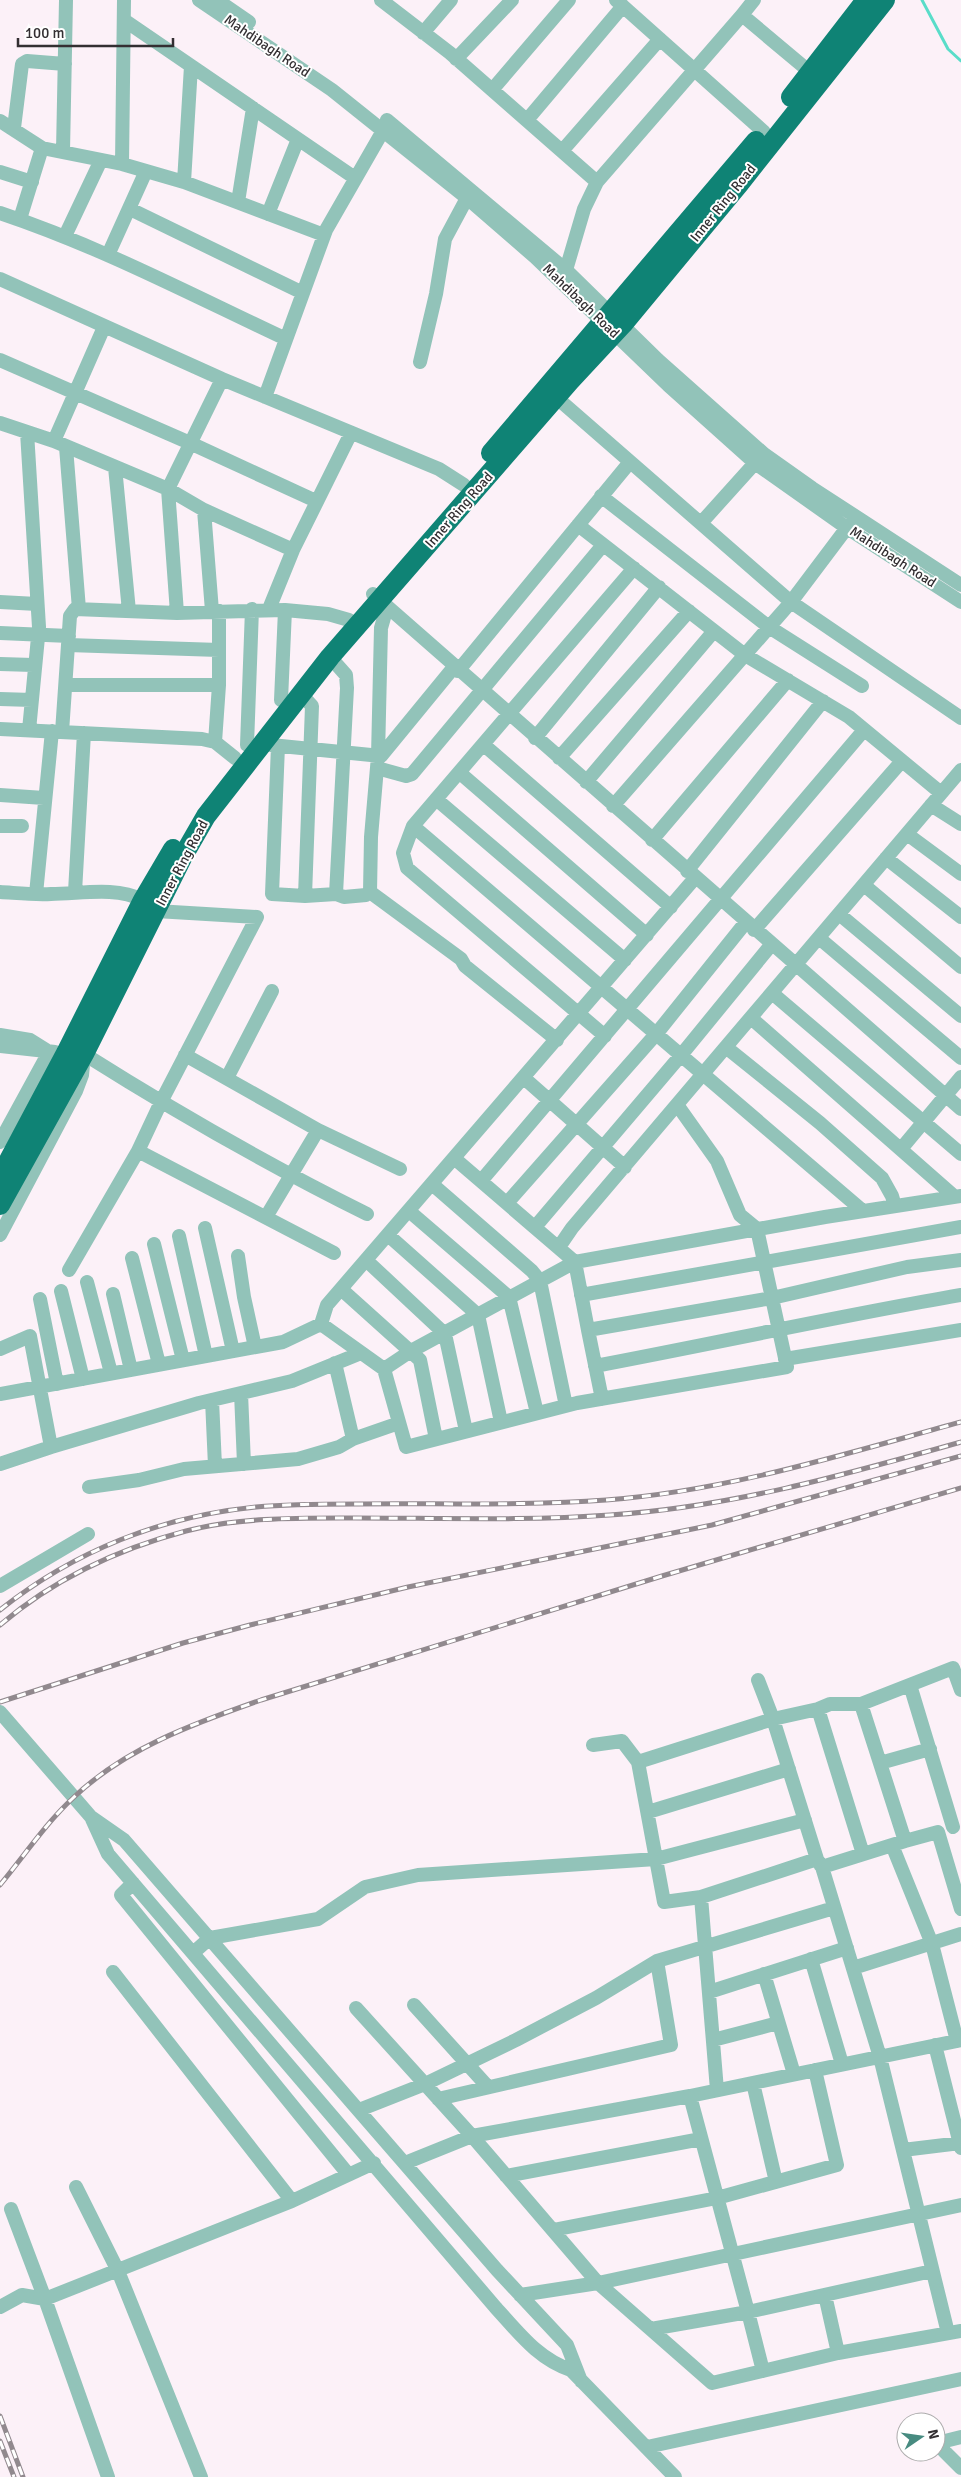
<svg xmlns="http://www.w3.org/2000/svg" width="961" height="2477" font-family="Signika,sans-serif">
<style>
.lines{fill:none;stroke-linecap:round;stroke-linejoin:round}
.stream{stroke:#59ddc9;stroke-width:3}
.minor{stroke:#92c3b9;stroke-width:14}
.highway{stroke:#0f8375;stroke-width:20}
.rail-casing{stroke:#91898e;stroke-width:5}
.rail{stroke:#fff;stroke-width:3;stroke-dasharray:9;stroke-linecap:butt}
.labels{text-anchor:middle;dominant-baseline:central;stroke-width:4;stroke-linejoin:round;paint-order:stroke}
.street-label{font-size:14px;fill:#332f32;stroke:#fff}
</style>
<rect width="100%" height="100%" fill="#fcf1f8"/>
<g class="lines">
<!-- stream -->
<path class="stream" d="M 922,0 L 948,49 L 961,61"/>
<!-- minor -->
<path class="minor" d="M 124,0 L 122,164 L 184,182 L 324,235
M 199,0 L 332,90 L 467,198 L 535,257 L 668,385 L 755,463 L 847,528 L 961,602
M 217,0 L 249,22
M 381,0 L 450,53 L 597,182 L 742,15 L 810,72
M 616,0 L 764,132
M 742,15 L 754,0
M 124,20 L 355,178
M 423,33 L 451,0
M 456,59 L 512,0
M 492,90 L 569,0
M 387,120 L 566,270 L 658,360 L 764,454 L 812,488 L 961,585
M 527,120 L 623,6
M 0,121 L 42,148
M 14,128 L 22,64 L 27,61 L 65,64
M 63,151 L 66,0
M 562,151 L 660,39
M 0,172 L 32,182
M 184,182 L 191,66
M 238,202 L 253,108
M 130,209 L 303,293
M 0,213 C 99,246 192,295 286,339
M 268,214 L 298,139
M 20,219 L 42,148 L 122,164
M 65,236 L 101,160
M 108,255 L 146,171
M 566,270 L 584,209 L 597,182
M 0,279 L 222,379 L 439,469 L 464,485
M 0,360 L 190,443 L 316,501
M 420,362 L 436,294 L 445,239 L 467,198
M 265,397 L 326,230 L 388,122
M 557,398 L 791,602 L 961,718
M 0,423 L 54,441 L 168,489 L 204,510 L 293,550 L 269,609
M 27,432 L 39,627 L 29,730
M 54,441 L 104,327
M 66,447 L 79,609
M 115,467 L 129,611
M 601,496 L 769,627 L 862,686
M 204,510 L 212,611
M 701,523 L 755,463
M 578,525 L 745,655 L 849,717 L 941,793
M 293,550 L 351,433
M 634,568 L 413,826 L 863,1211
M 373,594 L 961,1109
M 0,602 L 37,604
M 177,613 L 168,489 L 222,379
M 0,633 L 69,636
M 68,645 L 219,650
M 330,657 L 346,675 L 347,688 L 336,894
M 0,664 L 33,665
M 458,671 L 630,462
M 67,685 L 219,685
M 301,694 L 312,706 L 305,896
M 0,699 L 32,700
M 281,700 L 285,610
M 0,729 L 202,739 L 215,742 L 235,758
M 62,732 L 70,616 L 75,609 L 177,613 L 285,610 L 328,614 L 349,620
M 535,738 L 659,587
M 215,742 L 219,685 L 219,611
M 247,745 L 252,609
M 271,745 L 381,756 L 454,667
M 484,745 L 671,907
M 278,746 L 272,894 L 305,896 L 336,894 L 344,897 L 366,895 L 370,892
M 559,758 L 689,611
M 377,768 L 406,776 L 412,774 L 603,545
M 460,773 L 647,935
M 586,782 L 714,631
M 0,795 L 44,798
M 436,799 L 625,960
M 931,805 L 961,824
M 613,806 L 791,602 L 852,521
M 0,826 L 22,826
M 413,826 L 403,853 L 407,868 L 605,1036
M 907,834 L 961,874
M 652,840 L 788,680
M 886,858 L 961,917
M 687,871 L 823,701
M 864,885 L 961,967
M 0,892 C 17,893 34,895 51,894 C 81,894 114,886 143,900
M 75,892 L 84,733
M 370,892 L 371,837 L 378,756 L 381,628 L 387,607
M 370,892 L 461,959 L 465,966 L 557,1040
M 36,894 L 52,731
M 839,914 L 961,1016
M 754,930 L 902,761
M 819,938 L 961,1058
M 772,993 L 961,1154
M 751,1018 L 955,1197
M 0,1035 L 30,1040 L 46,1050
M 0,1046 L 55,1052
M 727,1048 L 820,1123 L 882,1178 L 892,1196 L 895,1206
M 185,1055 L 318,1130 L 266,1217
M 227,1078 L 272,991
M 524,1078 L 625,1167
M 678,1106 L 717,1161 L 740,1215 L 757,1229 L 787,1367 L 577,1403 L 406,1447 L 384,1369 L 411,1351 L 575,1262 L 825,1217 L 961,1196
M 318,1130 L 400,1169
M 0,1142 L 49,1052
M 901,1149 L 961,1077
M 138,1151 L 334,1253
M 454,1158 L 575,1262 L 588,1330
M 481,1181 L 864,730
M 432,1184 L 532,1271 L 540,1281 L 566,1406
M 507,1203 L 657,1033 L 746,922
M 409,1211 L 509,1297 L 537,1413
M 535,1227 L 682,1054 L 771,945
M 205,1228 L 233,1351
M 0,1235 L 76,1091 L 82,1075 L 84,1054 C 176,1112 270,1166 367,1214
M 388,1235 L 478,1315 L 501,1422
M 179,1236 L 206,1356
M 154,1244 L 183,1360
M 559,1247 L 572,1228 L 961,770
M 238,1256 L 244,1297 L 255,1347
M 132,1258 L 159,1364
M 366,1260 L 445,1334 L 466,1431
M 69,1270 L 138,1151 L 161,1102 L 257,917 L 156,911
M 87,1282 L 111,1373
M 341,1289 L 420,1360 L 436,1439
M 61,1291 L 83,1379
M 113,1294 L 131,1370
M 581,1295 L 961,1227
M 40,1299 L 57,1384
M 0,1349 L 30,1336 L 51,1447 L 199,1403 L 292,1381 L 361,1353
M 785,1359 L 961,1330
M 335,1363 L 353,1439
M 595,1366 C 717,1343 839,1316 961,1295
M 384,1369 L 321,1324 L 327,1305 L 695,878
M 241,1393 L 244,1464
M 0,1394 L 283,1342 L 321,1324
M 602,1399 L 588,1330 L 772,1298 L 907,1267 L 961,1260
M 212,1400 L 215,1466
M 0,1464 L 51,1447
M 89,1487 L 139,1480 L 184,1469 L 298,1459 L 339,1447 L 353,1439 L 399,1423
M 0,1586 L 88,1534
M 758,1680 L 773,1719 L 818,1709 L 830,1704 L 861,1704
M 910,1685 L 953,1827
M 818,1709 L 863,1854
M 0,1712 L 91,1817 L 124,1840 L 497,2270 L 567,2345 L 581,2381
M 593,1745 L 622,1741 L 638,1762
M 880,1763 L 930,1749
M 648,1812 L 789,1769
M 92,1819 L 108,1854 L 496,2308 C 519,2333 538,2359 571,2370 L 675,2477
M 905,1841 L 938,1832 L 961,1909
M 892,1845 L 932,1944 L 957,2041
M 133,1883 L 121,1895 L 348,2174
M 701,1897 L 664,1902 L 638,1762 L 773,1719 L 817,1859
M 193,1953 L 210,1938 L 318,1919 L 365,1887 L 418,1875 L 656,1859 L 805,1820
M 811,1959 L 842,2064
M 853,1968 L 961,1934
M 113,1972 L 292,2201
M 764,1974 L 794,2074
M 709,1992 L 847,1948
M 414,2005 L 488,2087
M 356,2008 L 472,2136 L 405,2163
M 713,2040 L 778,2023
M 935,2045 L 961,2148
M 753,2083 L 776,2182
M 717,2090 L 701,1897 L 817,1859 L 821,1866
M 690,2096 L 961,2040
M 438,2099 L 671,2045 L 657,1961
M 359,2110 L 425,2084 L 516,2040 L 596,1998 L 657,1961 L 834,1908
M 903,2150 L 961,2143
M 506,2176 L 701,2139
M 76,2187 L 118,2271 L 201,2477
M 11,2209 L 45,2299
M 553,2230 L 717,2198 L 837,2165 L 815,2070
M 520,2295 L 598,2283 L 961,2205
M 825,2295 L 838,2353
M 0,2307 L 22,2295 L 45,2299
M 651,2329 L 748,2312 L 690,2096 L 472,2136 L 598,2283 L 712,2383 L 838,2353 L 961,2331
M 948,2333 L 880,2057 L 822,1867 L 905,1841 L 861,1704 L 953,1668 L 961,1690
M 763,2371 L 748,2312 L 932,2271
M 961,2437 L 941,2442 L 944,2451 L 961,2468
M 647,2447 L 961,2379
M 108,2477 L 45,2299 L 292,2201 L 374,2163"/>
<!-- highway -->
<path class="highway" d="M 791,97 L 866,0
M 491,453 L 756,141
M 0,1177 L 66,1053 L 143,900 L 173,849
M 0,1205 L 84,1054 L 183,856 L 206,816 L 330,657 L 570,381 L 623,324 L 739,184 L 885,0"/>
<!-- rail casing -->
<g class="rail-casing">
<path id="rail" d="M 0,1610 C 74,1551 162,1516 256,1507 C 289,1504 323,1504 356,1504 C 439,1503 523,1506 606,1500 C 728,1491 844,1454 961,1422
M 0,1625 C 54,1579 118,1549 186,1531 C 240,1517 299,1518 355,1518 C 439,1518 525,1521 610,1515 C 731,1507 844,1475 961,1442
M 0,1702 L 183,1643 L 250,1625 L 408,1587 L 712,1525 L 961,1456
M 0,1885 C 24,1856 46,1823 73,1798 C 125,1748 195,1723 261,1700 L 662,1576 L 961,1488
M 0,2416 L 23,2477
M 0,2441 L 14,2477"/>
</g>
<!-- rail -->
<use href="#rail" class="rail"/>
</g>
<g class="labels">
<!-- street labels -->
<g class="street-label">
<text transform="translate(267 46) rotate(34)">Mahdibagh Road</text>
<text transform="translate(723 203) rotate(-51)">Inner Ring Road</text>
<text transform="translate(581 301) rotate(44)">Mahdibagh Road</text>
<text transform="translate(459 510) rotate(-49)">Inner Ring Road</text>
<text transform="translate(893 557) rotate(33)">Mahdibagh Road</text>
<text transform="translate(182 863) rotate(-62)">Inner Ring Road</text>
</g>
</g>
<!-- north arrow -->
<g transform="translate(921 2437) rotate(77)"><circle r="24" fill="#ffffff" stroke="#adacad"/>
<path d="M0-4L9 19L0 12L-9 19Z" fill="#478b80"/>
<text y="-8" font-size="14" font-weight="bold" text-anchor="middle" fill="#332f32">N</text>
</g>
<!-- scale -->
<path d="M18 38v8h155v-8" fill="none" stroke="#332f32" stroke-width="2.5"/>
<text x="25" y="38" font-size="15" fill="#332f32" stroke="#ffffff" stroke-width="4" paint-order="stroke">100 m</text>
</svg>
